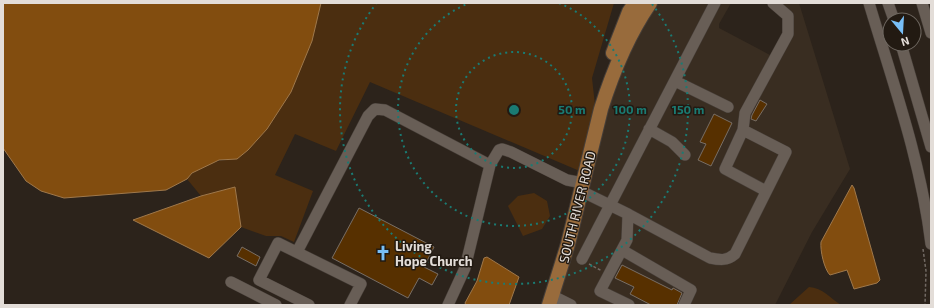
<svg xmlns="http://www.w3.org/2000/svg" width="934" height="308" font-family="'Exo 2',sans-serif">
<style>
.built{fill:#392d21}
.green{fill:#4b2e10}
.water{fill:#824d0f;stroke:#9f784b}
.building{fill:#573000;stroke:#786e65}
.lines{fill:none;stroke-linecap:round;stroke-linejoin:round}
.minor-casing{stroke:#463e38;stroke-width:12}
.major-casing{stroke:#463e38;stroke-width:16}
.path{stroke:#716963;stroke-width:1.5;stroke-dasharray:3 2;stroke-linecap:butt}
.minor{stroke:#685e56;stroke-width:11}
.major{stroke:#986b3c;stroke-width:14}
.ring{fill:none;stroke:#1a7b73;stroke-width:2;stroke-dasharray:2 4}
.labels{text-anchor:middle;dominant-baseline:central;stroke-width:3;stroke-linejoin:round;paint-order:stroke}
.street-label{font-size:13px;fill:#e3ddd8;stroke:#221a12}
.poi-label{font-size:13px;font-weight:bold;fill:#e3ddd8;stroke:#221a12;text-anchor:start}
.centre{fill:#1a7b73;stroke:#221a12;stroke-width:2}
.ring-label{font-size:12px;text-anchor:middle;font-weight:bold;fill:#1a7b73;stroke:#221a12;stroke-width:3;stroke-linejoin:round;paint-order:stroke}
</style>
<rect width="100%" height="100%" fill="#2c231b"/>
<!-- built -->
<path class="built" d="M 655,3 L 731,3 L 719,24 L 719,28 L 770,55 L 788,24 L 776,3 L 799,3 L 850,169 L 812,232 L 775,305 L 554,305 L 604,114 L 626,55 Z"/>
<!-- green -->
<path class="green" d="M 321,3 L 614,3 L 592,78 L 596,114 L 582,172 L 370,82 L 336,151 L 295,134 L 275,175 L 313,191 L 294,242 L 281,236 L 266,236 L 241,227 L 235,187 L 201,196 L 187,179 C 198,164 220,160 237,159 C 247,149 259,140 267,128 C 295,91 310,48 321,3 Z
M 534,193 L 547,201 L 550,216 L 542,229 L 523,236 L 508,206 L 518,196 Z
M 809,287 C 823,288 830,298 841,305 L 789,305 Z"/>
<!-- water -->
<path class="water" d="M 3,3 L 321,3 L 312,41 L 291,92 L 267,129 L 248,150 L 237,159 L 219,160 L 192,173 L 187,179 L 166,190 L 64,198 L 41,191 L 26,181 L 3,148 Z
M 852,185 L 854,188 L 880,280 L 877,283 L 854,289 L 847,270 L 830,275 C 824,269 820,250 821,242 Z
M 235,187 L 241,227 L 209,258 L 133,220 L 201,196 Z
M 487,257 L 519,277 L 509,305 L 466,305 L 465,303 L 477,281 L 484,258 Z"/>
<!-- building -->
<path class="building" d="M 760,100 L 767,104 L 756,121 L 751,119 L 752,115 Z
M 714,114 L 732,123 L 711,166 L 698,160 L 706,144 L 700,142 Z
M 359,208 L 434,247 L 424,267 L 438,274 L 432,285 L 419,278 L 408,298 L 332,258 Z
M 242,247 L 260,257 L 256,266 L 237,256 Z
M 622,265 L 672,290 L 673,288 L 682,293 L 677,305 L 651,305 L 630,294 L 634,287 L 615,278 Z"/>
<g class="lines">
<!-- minor casing -->
<g class="minor-casing">
<path id="minor" d="M 869,3 C 893,83 921,161 931,244
M 888,3 L 894,20
M 922,3 L 931,33
M 901,44 L 931,147
M 675,81 L 728,107
M 649,129 L 672,142 L 685,155
M 743,130 L 745,113 L 788,34 L 788,16 L 773,3
M 581,191 L 628,214 L 627,240 L 600,291 L 629,305
M 628,214 L 710,258 C 720,260 727,261 735,254 L 786,152 L 743,130 L 725,169 L 766,191
M 622,250 L 691,290 L 684,305
M 297,252 L 368,116 L 375,109 L 385,110 L 490,165
M 582,259 L 715,3
M 231,282 L 276,305
M 553,296 L 571,305
M 309,305 L 259,280 L 278,243 L 361,284 L 350,305
M 448,305 L 465,268 L 490,165 L 499,150 L 502,149 L 511,152 L 567,180 L 583,183"/>
</g>
<!-- major casing -->
<g class="major-casing">
<path id="major" d="M 613,53 L 629,12 L 635,3
M 549,305 L 568,244 L 601,109 C 613,71 628,35 650,3"/>
</g>
<!-- path -->
<path class="path" d="M 923,249 L 926,271 L 925,305
M 589,264 L 602,271"/>
<!-- minor -->
<use href="#minor" class="minor"/>
<!-- major -->
<use href="#major" class="major"/>
</g>
<!-- distance rings -->
<g class="ring">
<circle cx="514" cy="110" r="58"/>
<path d="M559 3A116 116 0 1 1 469 3"/>
<path d="M652 4A174 174 0 1 1 376 4"/>
</g>
<!-- icons -->
<defs>
<g id="church-bare" transform="scale(1.2)"><path d="M-1.2-6h2.4v3.5h3.3v2.4h-3.3V6h-2.4V-.1h-3.3v-2.4h3.3Z" fill="#78bff7" stroke="#221a12" stroke-width="2.5" paint-order="stroke"/></g>
</defs>
<g fill-rule="evenodd">
<use href="#church-bare" x="383" y="253"/>
</g>
<g class="labels">
<!-- street labels -->
<g class="street-label">
<text transform="translate(577 207) rotate(-76)">SOUTH RIVER ROAD</text>
</g>
<!-- poi labels -->
<g class="poi-label">
<text x="395" y="246">Living<tspan x="395" dy="15">Hope Church</tspan></text>
</g>
</g>
<circle cx="514" cy="110" r="6" class="centre"/>
<g class="ring-label">
<text x="572" y="114">50 m</text>
<text x="630" y="114">100 m</text>
<text x="688" y="114">150 m</text>
</g>
<!-- border -->
<rect width="934" height="308" fill="none" stroke="#e3ddd8" stroke-width="8"/>
<!-- north arrow -->
<g transform="translate(902 32) rotate(162)"><circle r="19" fill="#221a12" stroke="#6f6861"/>
<path d="M0-3L7 15L0 10L-7 15Z" fill="#78bff7"/>
<text y="-6" font-size="11" font-weight="bold" text-anchor="middle" fill="#e3ddd8">N</text>
</g>
</svg>
